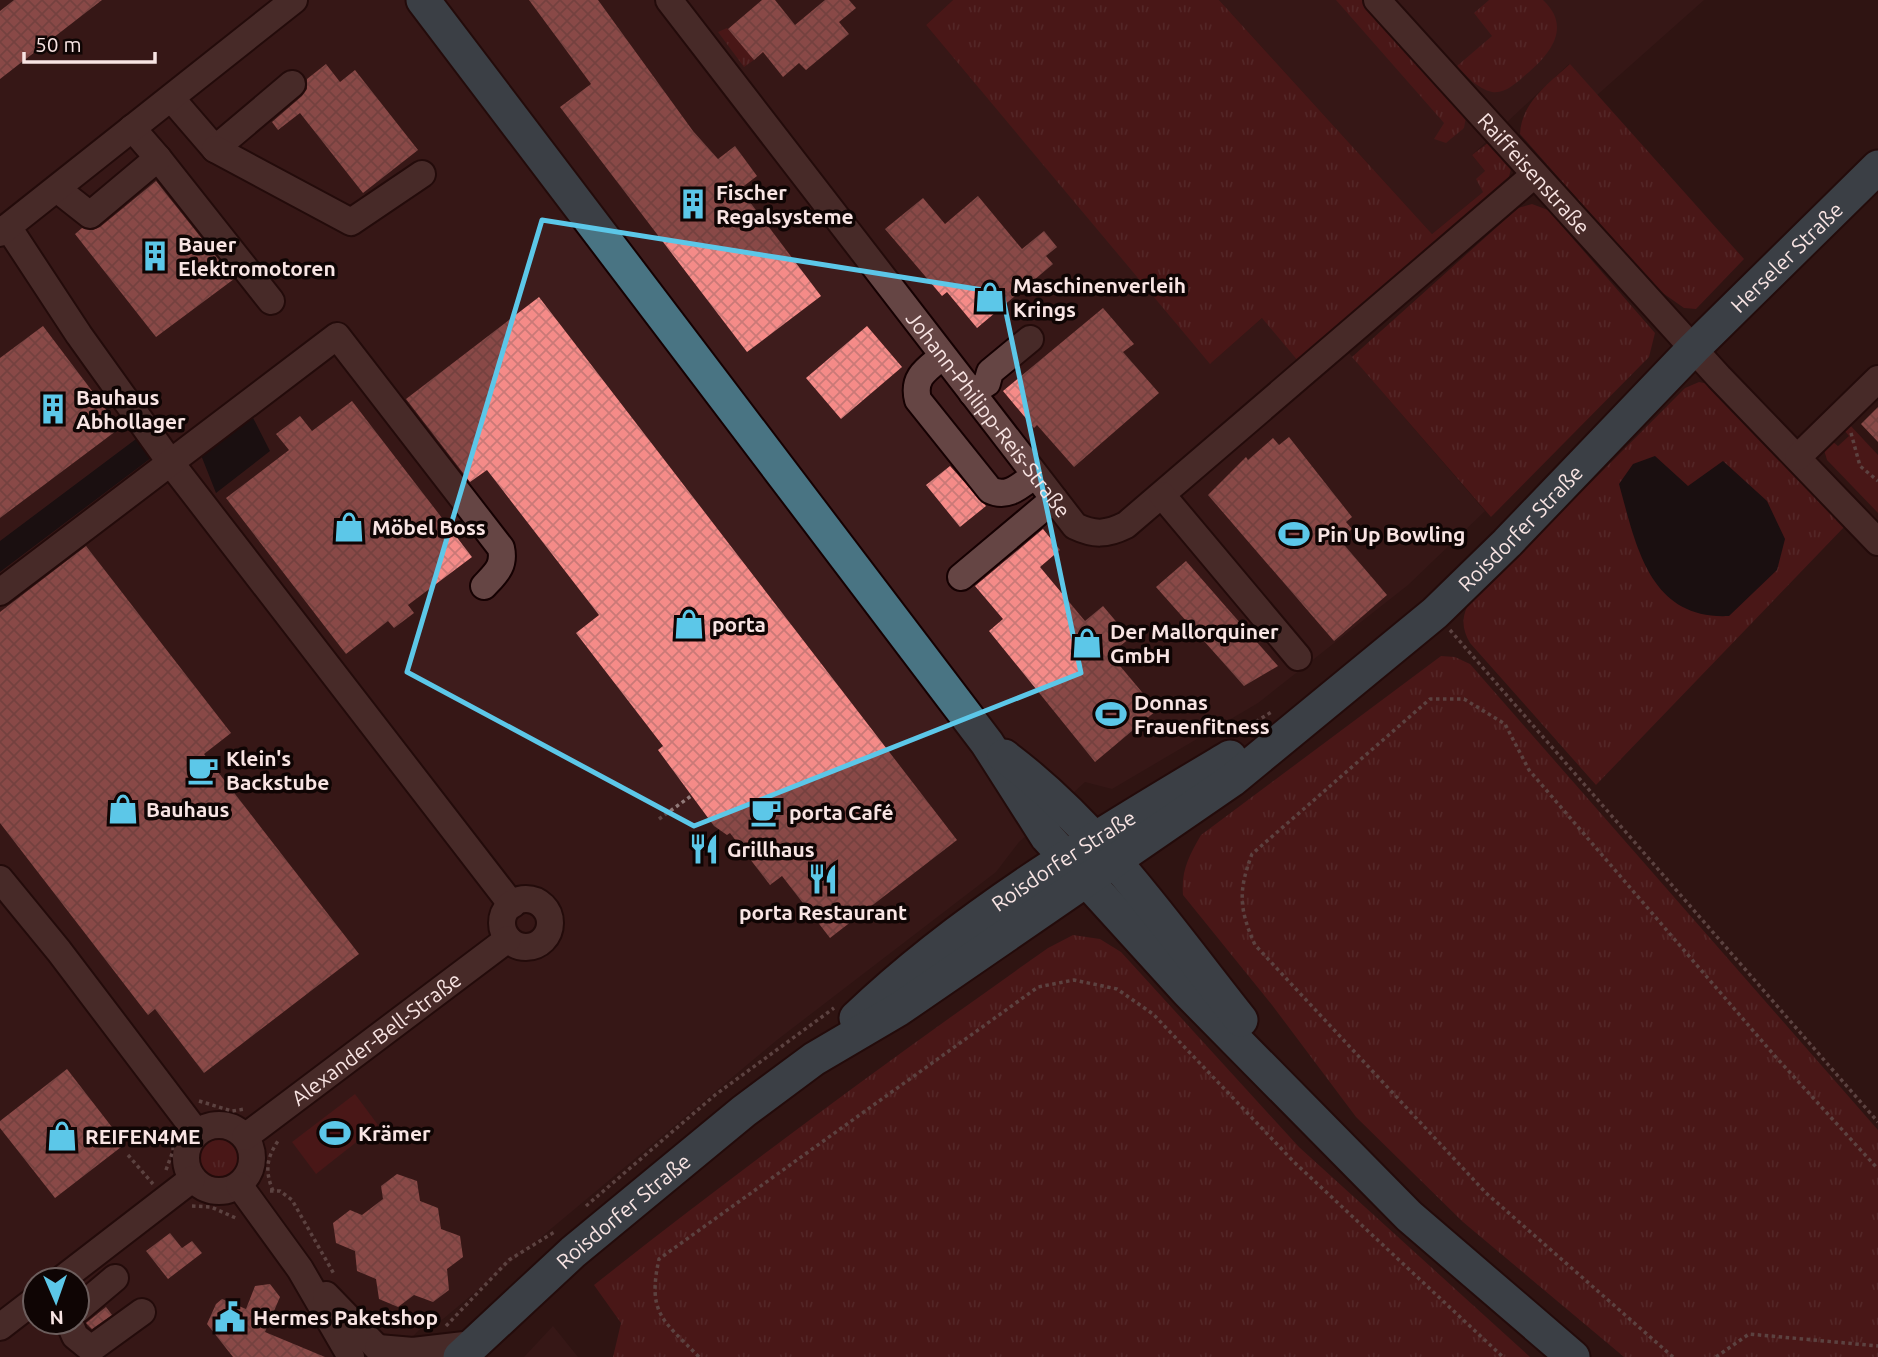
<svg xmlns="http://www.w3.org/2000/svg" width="1878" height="1357" font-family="Ubuntu,sans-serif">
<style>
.built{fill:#3e1c1c;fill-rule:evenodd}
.grass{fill:url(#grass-tufts)}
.park{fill:#681b1e}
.water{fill:#00090e}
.building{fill:url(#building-cross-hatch)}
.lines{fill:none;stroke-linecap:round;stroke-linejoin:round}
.minor-casing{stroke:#150102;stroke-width:30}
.major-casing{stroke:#150102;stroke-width:37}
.path{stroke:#927a79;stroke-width:3.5;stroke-dasharray:3.5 3.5;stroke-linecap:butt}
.minor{stroke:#654544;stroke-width:26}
.major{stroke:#497483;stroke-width:33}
.marked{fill:none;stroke:#5cc7e8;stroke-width:5;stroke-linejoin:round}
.labels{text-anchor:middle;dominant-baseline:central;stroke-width:7;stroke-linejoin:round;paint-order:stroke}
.street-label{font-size:21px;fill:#f8e4e3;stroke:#0f0504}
.poi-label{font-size:21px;font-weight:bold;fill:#f8e4e3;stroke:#0f0504;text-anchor:start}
</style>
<defs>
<pattern id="grass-tufts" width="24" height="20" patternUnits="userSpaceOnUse" patternTransform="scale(1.75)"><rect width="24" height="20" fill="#681b1e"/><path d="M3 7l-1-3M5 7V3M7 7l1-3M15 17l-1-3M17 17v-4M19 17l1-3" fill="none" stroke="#7e3c3f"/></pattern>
<pattern id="building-cross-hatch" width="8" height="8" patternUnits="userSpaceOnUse" patternTransform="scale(1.75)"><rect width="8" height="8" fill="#f58b88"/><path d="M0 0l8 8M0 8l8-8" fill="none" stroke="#ca7977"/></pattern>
</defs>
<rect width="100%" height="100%" fill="#2f1413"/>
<!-- built -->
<path class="built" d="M 0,0 L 953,0 L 926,25 L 1211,363 L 1262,318 L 1337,339 L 1485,511 L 1408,585 L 1258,703 L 1112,789 L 1085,782 L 1019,842 L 996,872 L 777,1040 L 443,1319 L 419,1330 L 393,1357 L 0,1357 ZM 35,1280 L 77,1280 L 77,1322 L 35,1322 Z
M 1219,0 L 1704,0 L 1596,96 L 1569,64 L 1472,155 L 1485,171 L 1483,192 L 1432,234 Z
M 553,1326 L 578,1357 L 524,1357 Z"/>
<!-- grass -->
<path class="grass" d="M 953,0 L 1219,0 L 1432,234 L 1483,192 L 1476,179 L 1485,171 L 1472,155 L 1489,142 L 1511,169 L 1507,185 L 1304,368 L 1262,318 L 1210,364 L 926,25 Z
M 1336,0 L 1363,0 L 1466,117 L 1464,128 L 1446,143 L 1434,139 L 1444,123 Z
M 1489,0 L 1543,0 C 1571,26 1552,52 1529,72 C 1518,81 1507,94 1492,92 C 1478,89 1466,76 1457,66 L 1492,36 L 1474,13 Z
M 727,28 L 754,60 L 744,67 L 718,32 Z
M 1570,64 L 1744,259 L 1696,309 L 1684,308 L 1657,289 L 1520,134 C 1521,103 1549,83 1570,64 Z
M 1532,204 L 1548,210 L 1655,333 L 1649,357 L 1491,517 L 1352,357 L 1518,208 Z
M 1699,382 L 1714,385 L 1847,524 L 1596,785 L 1470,643 C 1463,631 1461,620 1467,607 L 1685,388 Z
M 1441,656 L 1455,657 L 1470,664 L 1878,1130 L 1878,1357 L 1624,1357 L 1463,1222 L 1356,1117 L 1272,1005 L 1183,895 C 1181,870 1189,856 1201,835 Z
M 1073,935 L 1100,939 L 1121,952 L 1299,1147 L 1530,1357 L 613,1357 L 621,1323 L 594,1285 C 742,1168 893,1057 1048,948 Z
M197 1159a23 23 0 1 1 46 0a23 23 0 1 1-46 0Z"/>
<!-- park -->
<path class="park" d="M 1849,424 L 1878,455 L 1878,513 L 1827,460 L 1824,450 L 1832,441 L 1838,446 L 1849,436 L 1844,430 Z
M 355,1094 L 378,1125 L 316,1174 L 292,1142 Z"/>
<!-- water -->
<path class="water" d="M 250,412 L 270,451 L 216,493 L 199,450 Z
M 136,439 L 151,458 L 0,572 L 0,541 Z
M 1655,456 L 1688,486 L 1723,461 L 1767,501 L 1785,539 L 1777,570 L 1729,616 C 1649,620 1636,545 1619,484 L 1633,464 Z"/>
<!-- building -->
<path class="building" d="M 14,0 L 102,0 L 0,79 L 0,11 Z
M 529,0 L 598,0 L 693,131 L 718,159 L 735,146 L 757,176 L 740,189 L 821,296 L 747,352 L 560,107 L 591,84 Z
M 762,0 L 775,0 L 795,25 L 825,0 L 849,0 L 856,8 L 839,22 L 849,34 L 806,70 L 799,63 L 783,77 L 763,52 L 754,60 L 728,29 Z
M 326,64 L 340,82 L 355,70 L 418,150 L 363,193 L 300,113 L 278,130 L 272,122 L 302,96 L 307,89 L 307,79 Z
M 156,181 L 234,279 L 156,337 L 75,234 L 82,228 L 93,230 L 100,227 Z
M 978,196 L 1022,249 L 1044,231 L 1057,247 L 1046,256 L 1053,264 L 977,328 L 947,292 L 942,296 L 885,229 L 923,198 L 945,224 Z
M 539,297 L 957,840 L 830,938 L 782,876 L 770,885 L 730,833 L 727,835 L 714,826 L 658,750 L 663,746 L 576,633 L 599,615 L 487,470 L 470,482 L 406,399 Z
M 1103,308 L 1134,344 L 1123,352 L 1159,393 L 1074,467 L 1037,425 L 1034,428 L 1003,391 Z
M 43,326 L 120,428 L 0,518 L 0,358 Z
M 867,326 L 902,367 L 841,419 L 806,378 Z
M 352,401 L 472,557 L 408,605 L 414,613 L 394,628 L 388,621 L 346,654 L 226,498 L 289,450 L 276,434 L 300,416 L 312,431 Z
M 1878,407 L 1878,442 L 1861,424 Z
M 1289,437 L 1352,517 L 1346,522 L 1352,529 L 1340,540 L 1387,595 L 1334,641 L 1208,495 L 1246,457 L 1248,460 L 1273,438 L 1279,445 Z
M 950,466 L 986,506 L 960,527 L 926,485 Z
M 1043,529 L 1060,550 L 1040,567 L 1085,621 L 1103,606 L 1130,638 L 1110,654 L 1157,710 L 1095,762 L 989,631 L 1003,619 L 975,586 Z
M 86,546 L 231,733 L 204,754 L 359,954 L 204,1073 L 155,1009 L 148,1015 L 0,823 L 0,612 Z
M 1186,561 L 1227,608 L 1278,666 L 1244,686 L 1156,587 Z
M 67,1069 L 125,1144 L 55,1198 L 0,1128 L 0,1121 Z
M 397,1174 L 417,1181 L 420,1201 L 438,1208 L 441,1229 L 460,1236 L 463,1257 L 447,1269 L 449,1290 L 433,1302 L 414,1295 L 398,1307 L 379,1299 L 376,1279 L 357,1271 L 355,1251 L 336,1243 L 333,1223 L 350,1210 L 362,1215 L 383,1199 L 381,1186 Z
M 170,1233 L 182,1248 L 192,1241 L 202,1253 L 168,1279 L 146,1251 Z
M 270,1284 L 280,1297 L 265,1332 L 325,1357 L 233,1357 L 207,1324 L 216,1304 L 222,1299 L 246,1309 L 255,1286 Z
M 106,1307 L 112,1315 L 92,1329 L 86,1323 Z"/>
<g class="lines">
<!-- minor casing -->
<g class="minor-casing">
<g id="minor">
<path id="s1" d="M 669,0 L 1075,526 C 1094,535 1106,535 1126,525 L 1534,175"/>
<path id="s2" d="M 1377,0 L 1719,377 L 1878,542"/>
<path d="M 171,98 L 215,149 L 292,84"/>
<path d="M 215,149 L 351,222 L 422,174"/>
<path d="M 158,158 L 271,301"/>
<path d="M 57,189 L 90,215 L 158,158 L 132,128"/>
<path d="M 8,227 L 79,335 L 170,462 L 512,905"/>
<path d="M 0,233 L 294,0"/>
<path d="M 943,356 C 927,369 912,377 918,400 L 990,490 C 1008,499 1021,485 1035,475"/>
<path d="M 972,393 L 987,383 L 990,372 L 1030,339"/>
<path d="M 1798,457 L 1878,379"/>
<path d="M 1162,495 L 1298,657"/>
<path d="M 961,577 L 1054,499"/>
<path d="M 0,592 L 337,336 L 501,548 C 505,566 496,573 484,586"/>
<path d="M 0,879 L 59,951 L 197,1133"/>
<circle cx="526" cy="923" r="24"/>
<circle cx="219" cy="1158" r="33"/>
<path id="s3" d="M 245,1137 L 508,939"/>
<path d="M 239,1185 L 300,1269 L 351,1357"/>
<path d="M 61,1280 L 192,1179"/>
<path d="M 326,1295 L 386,1357"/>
<path d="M 77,1310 L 115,1278"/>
<path d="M 69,1322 L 75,1336 L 91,1349 L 142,1312"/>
<path d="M 0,1327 L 35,1300"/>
<path d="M 378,1348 L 413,1351 L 473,1344"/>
</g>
</g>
<!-- major casing -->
<g class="major-casing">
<g id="major">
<path d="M 423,0 L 987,743 L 1047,837 L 1188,992 L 1409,1216 L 1573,1357"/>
<path d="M 1004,756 C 1101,829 1166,926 1241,1020"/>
<path id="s4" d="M 856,1018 C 966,913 1099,835 1230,757"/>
<path id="s5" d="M 460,1357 L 573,1252 L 744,1111 L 814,1059 L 899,1009 L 1232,780 L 1435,613 L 1507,543 L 1694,348 L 1878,167"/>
</g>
</g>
<!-- path -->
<path class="path" d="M 1851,433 L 1860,466 L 1878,481
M 1450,630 L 1878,1122
M 1238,733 L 1273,711
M 659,819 L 691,796
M 199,1101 L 232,1111 L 245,1109
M 139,1146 L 166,1128
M 128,1155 L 153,1184
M 166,1170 L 173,1151 L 173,1137
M 270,1191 L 280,1191 L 292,1200 L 334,1274
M 273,1191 C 265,1171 266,1159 278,1141
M 192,1206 L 211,1207 L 238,1219
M 586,1206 L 715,1095 L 834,1008
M 446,1326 L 509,1260 L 556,1231
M 699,1357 C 663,1320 647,1314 659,1259 L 1038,987 L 1074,980 L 1117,989 L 1153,1014 L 1294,1162 L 1503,1357
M 1673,1357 L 1486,1193 L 1255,945 C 1239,909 1238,891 1252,854 L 1430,699 L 1464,699 L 1505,724 L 1529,770 L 1774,1055 L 1878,1169
M 1716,1357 L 1749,1334 L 1878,1346"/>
<!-- minor -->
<use href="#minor" class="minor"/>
<!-- major -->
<use href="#major" class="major"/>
</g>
<!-- marked area -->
<path d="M0 0H1878V1357H0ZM 542,220 L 1002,293 L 1081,673 L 694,826 L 407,672 Z" fill="#2f1413" fill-opacity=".55" fill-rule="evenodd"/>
<path class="marked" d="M 542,220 L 1002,293 L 1081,673 L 694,826 L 407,672 Z"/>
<!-- icons -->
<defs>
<g id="building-bare" transform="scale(2.415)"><path d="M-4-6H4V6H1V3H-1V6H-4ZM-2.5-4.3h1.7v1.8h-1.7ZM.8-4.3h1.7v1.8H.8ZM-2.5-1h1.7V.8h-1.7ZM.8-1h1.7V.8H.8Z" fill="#5cc7e8" stroke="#0f0504" stroke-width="2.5" paint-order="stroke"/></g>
<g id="shop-bare" transform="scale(2.415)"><path d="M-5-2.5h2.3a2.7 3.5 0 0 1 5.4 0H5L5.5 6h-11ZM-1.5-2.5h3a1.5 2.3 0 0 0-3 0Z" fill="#5cc7e8" stroke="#0f0504" stroke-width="2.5" paint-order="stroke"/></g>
<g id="stadium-bare" transform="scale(2.415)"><path d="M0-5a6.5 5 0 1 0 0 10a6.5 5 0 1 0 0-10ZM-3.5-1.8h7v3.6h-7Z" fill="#5cc7e8" stroke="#0f0504" stroke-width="2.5" paint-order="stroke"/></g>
<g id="cafe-bare" transform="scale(2.415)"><path d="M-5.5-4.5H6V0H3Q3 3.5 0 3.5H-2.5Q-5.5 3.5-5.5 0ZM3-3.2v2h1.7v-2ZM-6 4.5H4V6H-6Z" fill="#5cc7e8" stroke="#0f0504" stroke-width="2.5" paint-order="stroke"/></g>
<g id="restaurant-bare" transform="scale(2.415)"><path d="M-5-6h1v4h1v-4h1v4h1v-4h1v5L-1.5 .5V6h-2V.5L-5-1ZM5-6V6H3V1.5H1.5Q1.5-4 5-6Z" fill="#5cc7e8" stroke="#0f0504" stroke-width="2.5" paint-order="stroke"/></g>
<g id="civic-bare" transform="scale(2.415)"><path d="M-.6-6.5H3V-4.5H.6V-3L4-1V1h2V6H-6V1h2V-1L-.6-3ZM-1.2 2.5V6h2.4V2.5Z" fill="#5cc7e8" stroke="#0f0504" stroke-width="2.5" paint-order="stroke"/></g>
</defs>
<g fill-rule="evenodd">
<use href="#building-bare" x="693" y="204"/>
<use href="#building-bare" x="155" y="256"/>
<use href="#shop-bare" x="990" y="297"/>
<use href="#building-bare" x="53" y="409"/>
<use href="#shop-bare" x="349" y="527"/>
<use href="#stadium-bare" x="1294" y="534"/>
<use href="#shop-bare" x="689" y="624"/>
<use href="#shop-bare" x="1087" y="643"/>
<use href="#stadium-bare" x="1111" y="714"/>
<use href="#cafe-bare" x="203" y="770"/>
<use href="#shop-bare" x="123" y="809"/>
<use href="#cafe-bare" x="766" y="812"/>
<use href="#restaurant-bare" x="704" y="849"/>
<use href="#restaurant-bare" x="823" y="879"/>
<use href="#stadium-bare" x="335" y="1133"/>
<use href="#shop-bare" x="62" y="1136"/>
<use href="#civic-bare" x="230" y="1317"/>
</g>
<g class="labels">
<!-- street labels -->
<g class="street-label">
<text stroke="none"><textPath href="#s2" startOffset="234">Raiffeisenstraße</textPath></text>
<text stroke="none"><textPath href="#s5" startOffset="1729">Herseler Straße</textPath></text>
<text stroke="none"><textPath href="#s1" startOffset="523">Johann-Philipp-Reis-Straße</textPath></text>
<text stroke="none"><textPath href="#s5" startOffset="1349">Roisdorfer Straße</textPath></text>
<text stroke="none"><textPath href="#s4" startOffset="261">Roisdorfer Straße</textPath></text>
<text stroke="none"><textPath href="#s3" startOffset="164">Alexander-Bell-Straße</textPath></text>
<text stroke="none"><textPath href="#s5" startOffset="219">Roisdorfer Straße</textPath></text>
</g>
<!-- poi labels -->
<g class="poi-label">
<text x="716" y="192">Fischer<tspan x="716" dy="24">Regalsysteme</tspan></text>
<text x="178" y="244">Bauer<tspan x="178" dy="24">Elektromotoren</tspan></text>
<text x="1013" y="285">Maschinenverleih<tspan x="1013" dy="24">Krings</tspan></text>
<text x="76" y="397">Bauhaus<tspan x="76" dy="24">Abhollager</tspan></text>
<text x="372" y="527">Möbel Boss</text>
<text x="1317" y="534">Pin Up Bowling</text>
<text x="712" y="624">porta</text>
<text x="1110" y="631">Der Mallorquiner<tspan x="1110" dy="24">GmbH</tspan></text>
<text x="1134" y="702">Donnas<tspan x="1134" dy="24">Frauenfitness</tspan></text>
<text x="226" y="758">Klein's<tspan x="226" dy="24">Backstube</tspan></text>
<text x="146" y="809">Bauhaus</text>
<text x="789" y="812">porta Café</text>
<text x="727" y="849">Grillhaus</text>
<text x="823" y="912" text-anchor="middle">porta Restaurant</text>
<text x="358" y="1133">Krämer</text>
<text x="85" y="1136">REIFEN4ME</text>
<text x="253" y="1317">Hermes Paketshop</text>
</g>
</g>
<!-- north arrow -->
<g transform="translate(56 1301) rotate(178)"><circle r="33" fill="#0f0504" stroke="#6c5e5d" stroke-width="2"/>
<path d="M0-5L12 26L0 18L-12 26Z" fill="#5cc7e8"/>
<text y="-10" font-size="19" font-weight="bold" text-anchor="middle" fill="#f8e4e3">N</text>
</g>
<!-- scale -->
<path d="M24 52v10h131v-10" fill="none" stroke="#f8e4e3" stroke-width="3.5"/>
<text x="35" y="52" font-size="21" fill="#f8e4e3" stroke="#0f0504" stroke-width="5" paint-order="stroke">50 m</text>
</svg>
